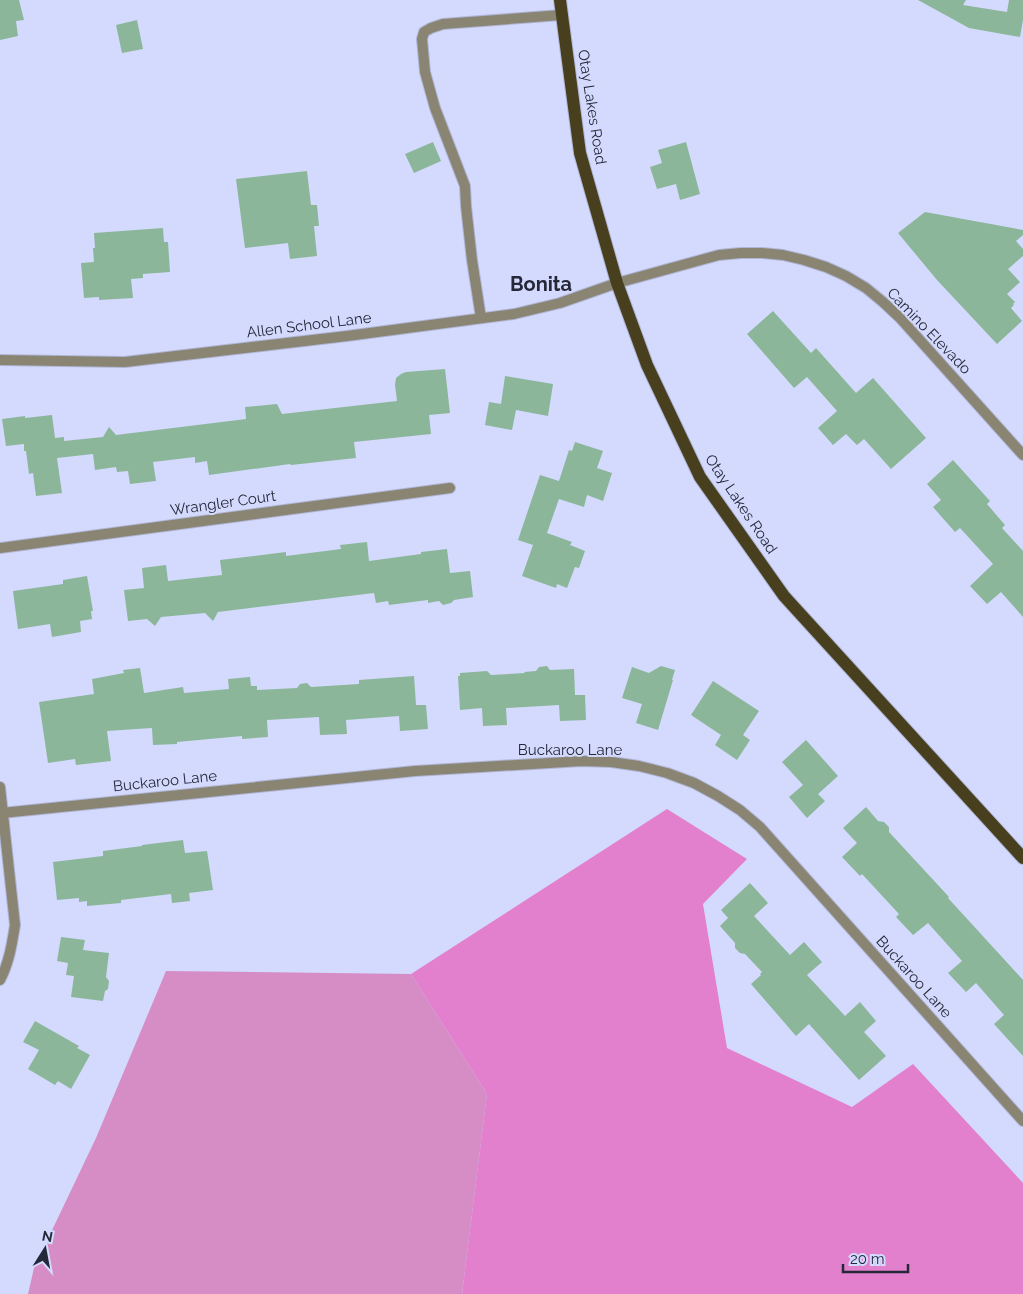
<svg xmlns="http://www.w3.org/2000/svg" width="1023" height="1294" font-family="Raleway,sans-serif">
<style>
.green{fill:#d68dc6}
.forest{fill:#e280cd}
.building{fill:#8cb69a}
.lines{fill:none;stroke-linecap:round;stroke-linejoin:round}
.lane-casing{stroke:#b0b6d6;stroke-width:12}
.street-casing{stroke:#b0b6d6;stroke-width:12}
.primary-casing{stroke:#b0b6d6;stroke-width:14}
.lane{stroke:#8a8573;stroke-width:10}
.street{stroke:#8a8573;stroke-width:10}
.primary{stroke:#483f1e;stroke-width:12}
.labels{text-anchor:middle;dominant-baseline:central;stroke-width:4;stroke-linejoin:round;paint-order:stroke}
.street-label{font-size:15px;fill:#252838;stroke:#d3dafd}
.district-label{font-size:20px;font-weight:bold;fill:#252838;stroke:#d3dafd}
</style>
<rect width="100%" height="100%" fill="#d3dafd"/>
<!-- green -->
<path class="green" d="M 166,971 L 411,974 L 487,1094 L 462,1294 L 28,1294 L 34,1268 L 96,1138 Z"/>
<!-- forest -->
<path class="forest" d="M 667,809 L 747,859 L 703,904 L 727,1048 L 852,1107 L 913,1064 L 1023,1183 L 1023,1294 L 462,1294 L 487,1094 L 411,974 Z"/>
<!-- building -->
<path class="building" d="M 0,0 L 19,0 L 24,20 L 16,21 L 18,36 L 0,40 Z
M 918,0 L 966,0 L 963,5 L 1007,12 L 1009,0 L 1023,0 L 1023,20 L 1020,37 L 969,28 Z
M 137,20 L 143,49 L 122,53 L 116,25 Z
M 433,142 L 441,161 L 414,173 L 405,154 Z
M 686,142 L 700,194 L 680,200 L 676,184 L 657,189 L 650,167 L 662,163 L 658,150 Z
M 307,171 L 311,205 L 317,205 L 319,226 L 314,226 L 317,256 L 290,259 L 288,243 L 245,248 L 236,179 Z
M 925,212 L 1023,230 L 1023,235 L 1016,241 L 1023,249 L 1023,256 L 1008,269 L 1020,282 L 1007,294 L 1015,302 L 1013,304 L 1014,305 L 1011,308 L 1022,321 L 997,344 L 937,280 L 898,233 Z
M 163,228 L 164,242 L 168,242 L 170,272 L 143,274 L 143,278 L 131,279 L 133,298 L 99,300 L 99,297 L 84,298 L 81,263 L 94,262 L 93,248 L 95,248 L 94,233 Z
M 773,311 L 811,353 L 816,348 L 856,393 L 873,378 L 926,438 L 891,469 L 864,439 L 857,445 L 846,434 L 833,445 L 818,428 L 837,411 L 807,377 L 794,388 L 747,334 Z
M 445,369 L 450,413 L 429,415 L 431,434 L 354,442 L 356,458 L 291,465 L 290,464 L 209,475 L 207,461 L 195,463 L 195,457 L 153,462 L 156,481 L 130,484 L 128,471 L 117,472 L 116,467 L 95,470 L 93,454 L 57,458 L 62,493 L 36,496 L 33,473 L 29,474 L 26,451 L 24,451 L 24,444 L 6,446 L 2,419 L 25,416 L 25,418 L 52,415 L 55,438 L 64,437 L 64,441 L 103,437 L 109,427 L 116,435 L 246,419 L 245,407 L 277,404 L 282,414 L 397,401 L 395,385 L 396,378 L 401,374 L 406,372 Z
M 505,376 L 553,384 L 548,416 L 516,410 L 512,430 L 485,425 L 489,402 L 501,404 Z
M 575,442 L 603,451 L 597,468 L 612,473 L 603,501 L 587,495 L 584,507 L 559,499 L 547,533 L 572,542 L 570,545 L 585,551 L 579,568 L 575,567 L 567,588 L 557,584 L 556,588 L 522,576 L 533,545 L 518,540 L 540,475 L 559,481 L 569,450 L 572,451 Z
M 953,460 L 990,501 L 987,504 L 1005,525 L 1002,528 L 1023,551 L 1023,617 L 1001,592 L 987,604 L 970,586 L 993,564 L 960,528 L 955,532 L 933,507 L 941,500 L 927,484 Z
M 367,542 L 369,561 L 421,554 L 421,552 L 447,549 L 450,573 L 470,571 L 473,597 L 454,600 L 451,603 L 443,605 L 439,601 L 428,603 L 428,600 L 389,605 L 388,601 L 376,603 L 374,593 L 218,612 L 213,621 L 205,613 L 161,617 L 155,626 L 147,619 L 128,621 L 124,590 L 144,588 L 142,568 L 166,565 L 168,581 L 222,575 L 220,560 L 286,552 L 286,556 L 341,549 L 340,545 Z
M 87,576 L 93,611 L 91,611 L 92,619 L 80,621 L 81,632 L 52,637 L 50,624 L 18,629 L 13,591 L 63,584 L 63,580 Z
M 547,666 L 550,670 L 574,669 L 575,695 L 585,695 L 586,720 L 560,721 L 559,705 L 506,708 L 507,725 L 483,726 L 482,708 L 460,710 L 458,676 L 460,676 L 460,673 L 487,671 L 491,675 L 525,673 L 524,672 L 536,671 L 539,667 Z
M 661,666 L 675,670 L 672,680 L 673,680 L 658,730 L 636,723 L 642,704 L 622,698 L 632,667 L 649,673 Z
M 140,668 L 144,693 L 183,687 L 184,693 L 229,689 L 228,679 L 250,677 L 251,686 L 257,686 L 257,690 L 297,688 L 300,684 L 307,683 L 311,687 L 359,684 L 359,680 L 414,676 L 416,705 L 426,705 L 428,729 L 400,731 L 399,716 L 346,720 L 347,734 L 320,735 L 319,717 L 267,720 L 268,737 L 242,739 L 242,736 L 177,742 L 177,744 L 153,745 L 152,728 L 107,731 L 111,761 L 76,765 L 75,759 L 48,763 L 39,702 L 94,694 L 92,679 L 124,673 L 123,670 Z
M 713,681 L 759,711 L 743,735 L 750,740 L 737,760 L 715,745 L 721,735 L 691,715 Z
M 806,740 L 838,776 L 818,794 L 825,801 L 807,818 L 789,797 L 803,785 L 782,762 Z
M 866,807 L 878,821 L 884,822 L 889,827 L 889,832 L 949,897 L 948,898 L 1023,980 L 1023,1056 L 994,1024 L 1004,1015 L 976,983 L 966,992 L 948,973 L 962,961 L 928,923 L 913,935 L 896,917 L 899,914 L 862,874 L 860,876 L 842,857 L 857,843 L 843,828 Z
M 183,840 L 185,853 L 207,851 L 213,890 L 189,893 L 190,901 L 172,903 L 171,894 L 121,900 L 121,903 L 87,906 L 87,901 L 79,902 L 79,898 L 57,900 L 53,862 L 103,856 L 103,851 L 142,846 L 142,845 Z
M 750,883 L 768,903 L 754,916 L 790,955 L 804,942 L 822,962 L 807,975 L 845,1016 L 860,1002 L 876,1021 L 864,1032 L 886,1056 L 859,1080 L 809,1024 L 796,1036 L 751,984 L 761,975 L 760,974 L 762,972 L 745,954 L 740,953 L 735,948 L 735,943 L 720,926 L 728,918 L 721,910 Z
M 61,937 L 85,940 L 83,950 L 109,953 L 106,977 L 109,981 L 108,989 L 105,991 L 103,1001 L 71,997 L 74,976 L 66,975 L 68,963 L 57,961 Z
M 35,1021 L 79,1046 L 77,1048 L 90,1055 L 71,1089 L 58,1081 L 55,1085 L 28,1069 L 39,1050 L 23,1042 Z"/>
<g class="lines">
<!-- lane casing -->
<g class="lane-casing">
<path id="lane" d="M 481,318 L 472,260 L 466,206 L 465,186 L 435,108 L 425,72 L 422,39 L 424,32 L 431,28 L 443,24 L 561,15"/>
</g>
<!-- street casing -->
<g class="street-casing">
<path id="street" d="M 0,360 L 125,362 L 347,336 L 514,314 L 560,303 L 617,283 L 719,255 L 741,253 L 762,253 L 783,255 L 804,260 L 826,267 L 846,276 L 866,288 L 883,302 L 900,318 L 1023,455
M 0,548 L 450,488
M 0,787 L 15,925 C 12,944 9,963 0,980
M 2,813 L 415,771 L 582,761 L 611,762 L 639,766 L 667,773 L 694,783 L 718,796 L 740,810 L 760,827 L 1023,1121"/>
</g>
<!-- primary casing -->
<g class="primary-casing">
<path id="primary" d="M 560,0 L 580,153 L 617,283 L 647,365 L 700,477 L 784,596 L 1023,858"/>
</g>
<!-- lane -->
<use href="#lane" class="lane"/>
<!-- street -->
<use href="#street" class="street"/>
<!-- primary -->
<use href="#primary" class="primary"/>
</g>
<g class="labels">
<!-- street labels -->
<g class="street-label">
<text transform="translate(592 107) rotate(81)">Otay Lakes Road</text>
<text transform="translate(309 325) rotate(-7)">Allen School Lane</text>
<text transform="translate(929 331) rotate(46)">Camino Elevado</text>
<text transform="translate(223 503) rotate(-8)">Wrangler Court</text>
<text transform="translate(741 504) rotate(56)">Otay Lakes Road</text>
<text x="570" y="750">Buckaroo Lane</text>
<text transform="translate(165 781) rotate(-6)">Buckaroo Lane</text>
<text transform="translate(914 977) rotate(48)">Buckaroo Lane</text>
</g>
<!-- district labels -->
<g class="district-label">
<text x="541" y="284">Bonita</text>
</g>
</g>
<!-- north arrow -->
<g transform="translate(45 1249) rotate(11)" stroke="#d3dafd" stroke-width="4" paint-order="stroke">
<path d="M0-4L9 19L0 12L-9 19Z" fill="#252838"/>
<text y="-8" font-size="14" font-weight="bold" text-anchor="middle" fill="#252838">N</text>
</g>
<!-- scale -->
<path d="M843 1264v8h65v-8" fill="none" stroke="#252838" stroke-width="2.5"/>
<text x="850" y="1264" font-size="15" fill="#252838" stroke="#d3dafd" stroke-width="4" paint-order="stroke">20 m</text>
</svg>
